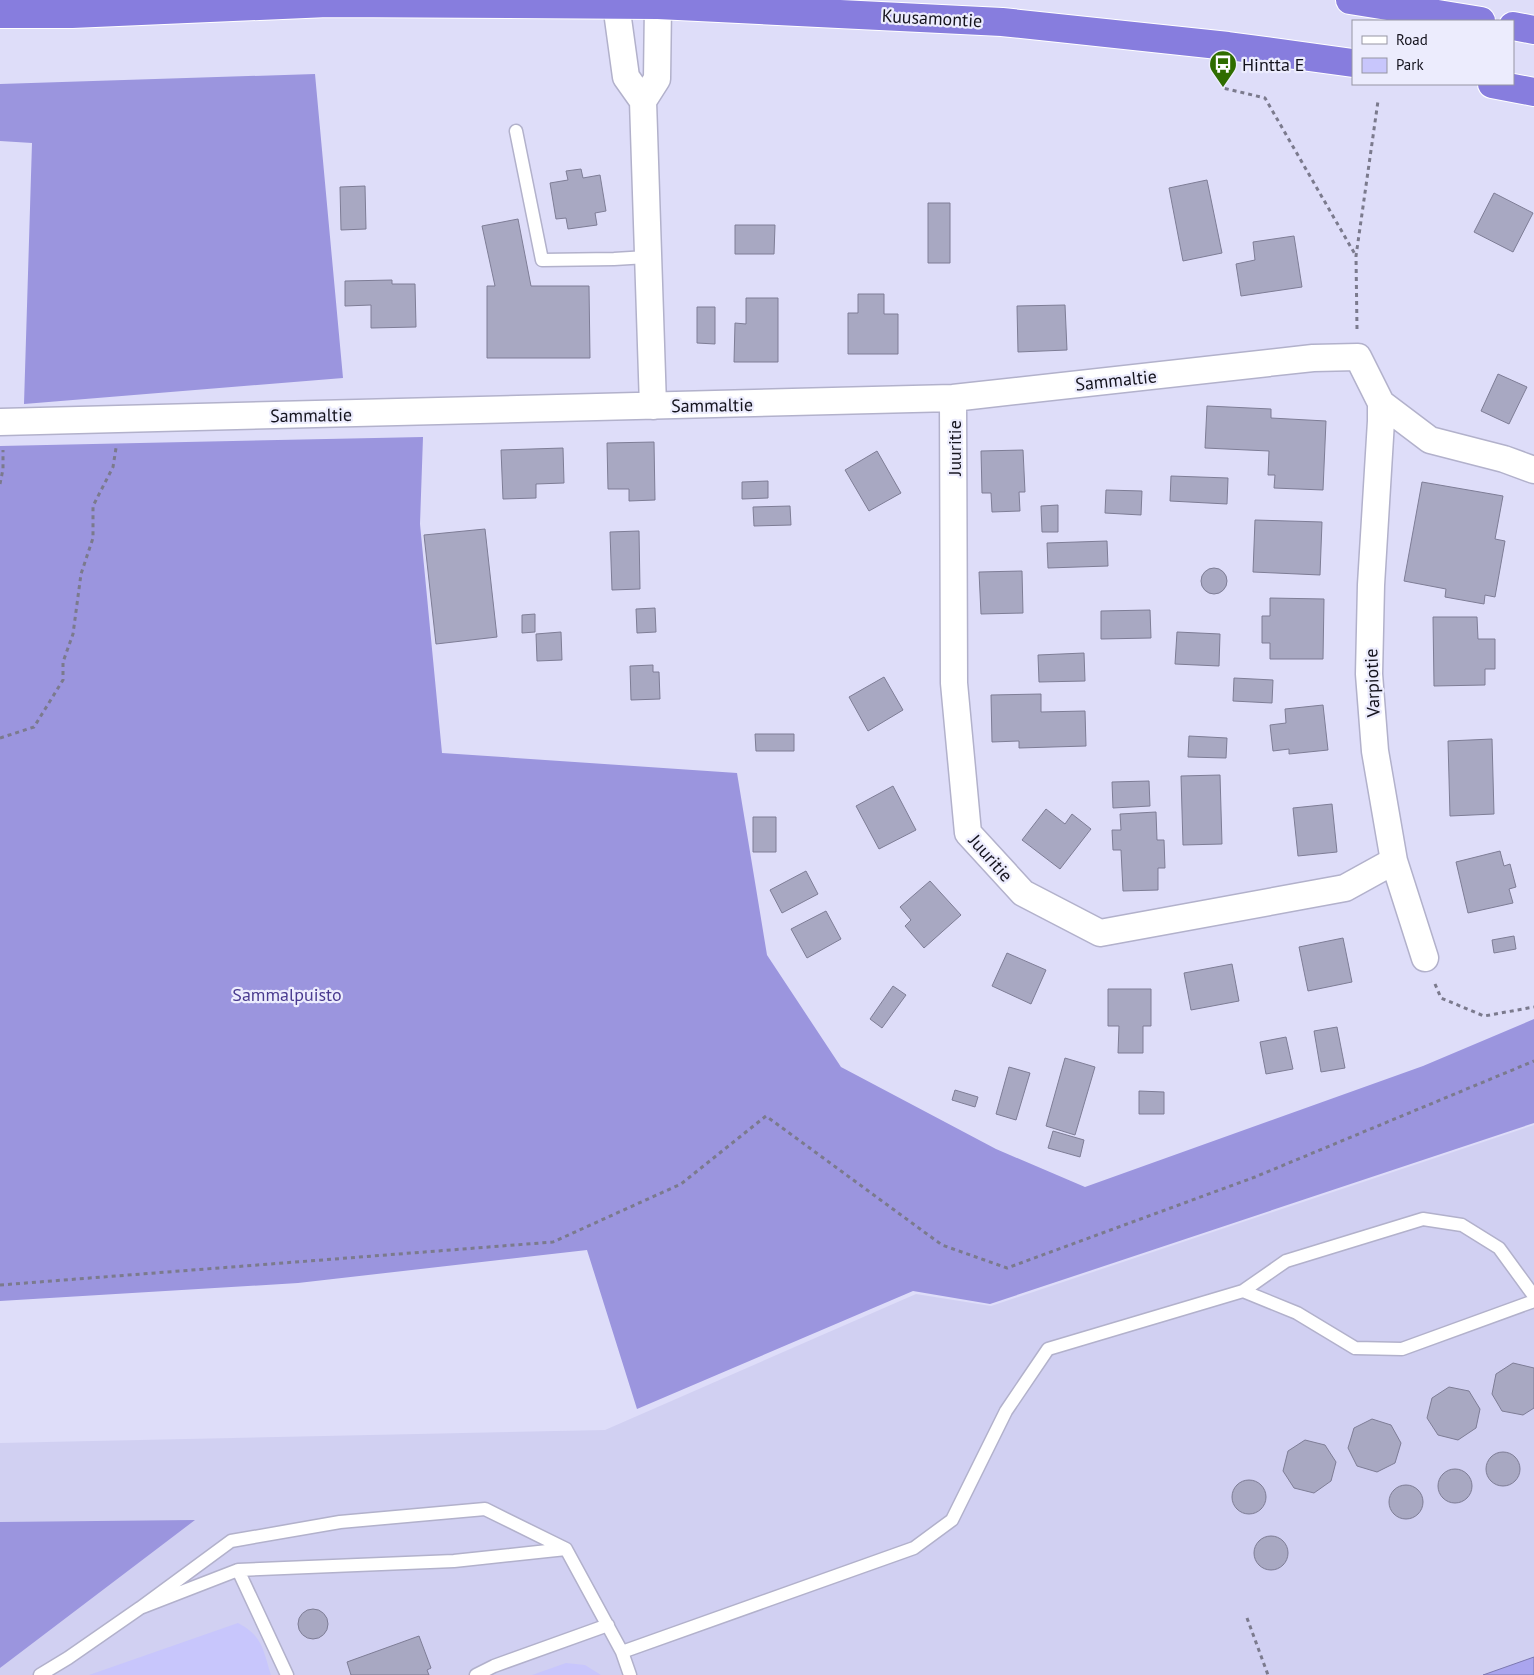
<svg xmlns="http://www.w3.org/2000/svg" width="1534" height="1675" font-family="'PT Sans',sans-serif">
<style>
.built{fill:#d1d0f2}
.green{fill:#c8c6fc}
.forest{fill:#9b95de}
.water{fill:#aaa5ef;stroke:#7d79b0}
.building{fill:#a8a8c2;stroke:#7e7d96}
.lines{fill:none;stroke-linecap:round;stroke-linejoin:round}
.lane-casing{stroke:#b2b1cb;stroke-width:15}
.street-casing{stroke:#b2b1cb;stroke-width:29}
.highway-casing{stroke:#fff;stroke-width:30}
.path{stroke:#7b7a8d;stroke-width:3;stroke-dasharray:4 4;stroke-linecap:butt}
.lane{stroke:#fff;stroke-width:12}
.street{stroke:#fff;stroke-width:26}
.highway{stroke:#877dde;stroke-width:28}
.labels{text-anchor:middle;dominant-baseline:central;stroke-width:4.5;stroke-linejoin:round;paint-order:stroke}
.street-label{font-size:18px;fill:#14131d;stroke:#ececfd}
.poi-label{font-size:18px;fill:#14131d;stroke:#ececfd;text-anchor:start}
.park-label{font-size:18px;fill:#493a8f;stroke:#ececfd}
</style>
<rect width="100%" height="100%" fill="#deddf9"/>
<!-- built -->
<path class="built" d="M 1534,1125 L 1534,1675 L 0,1675 L 0,1443 L 605,1430 L 916,1294 L 991,1306 Z"/>
<!-- green -->
<path class="green" d="M 238,1623 C 263,1636 263,1650 271,1675 L 89,1675 Z
M 566,1663 L 585,1665 L 601,1675 L 532,1675 Z"/>
<!-- forest -->
<path class="forest" d="M 315,74 L 343,378 L 24,404 L 32,143 L 0,141 L 0,84 Z
M 423,437 L 420,524 L 442,753 L 737,773 L 767,955 L 841,1067 L 996,1149 L 1085,1187 L 1423,1066 L 1534,1019 L 1534,1123 L 990,1304 L 913,1291 L 637,1409 L 587,1250 L 298,1283 L 0,1301 L 0,446 Z
M 195,1520 L 0,1668 L 0,1522 Z"/>
<!-- water -->
<path class="water" d="M 1534,1657 L 1534,1675 L 1483,1675 Z"/>
<!-- building -->
<path class="building" d="M 581,169 L 583,178 L 600,175 L 606,211 L 595,213 L 597,225 L 568,229 L 566,218 L 556,219 L 550,183 L 568,180 L 566,171 Z
M 1207,180 L 1222,253 L 1183,261 L 1169,188 Z
M 365,186 L 366,229 L 341,230 L 340,187 Z
M 1494,193 L 1533,213 L 1513,252 L 1474,232 Z
M 928,203 L 950,203 L 950,263 L 928,263 Z
M 518,219 L 531,286 L 589,286 L 590,358 L 487,358 L 487,286 L 495,286 L 482,226 Z
M 735,225 L 775,225 L 774,254 L 735,254 Z
M 1294,236 L 1302,287 L 1241,296 L 1236,264 L 1255,260 L 1253,242 Z
M 392,280 L 392,284 L 415,284 L 416,327 L 371,328 L 371,305 L 345,306 L 345,281 Z
M 858,294 L 884,294 L 884,314 L 898,314 L 898,354 L 848,354 L 848,313 L 858,313 Z
M 746,298 L 778,298 L 778,362 L 734,362 L 735,323 L 746,324 Z
M 1065,305 L 1067,350 L 1018,352 L 1017,306 Z
M 697,307 L 715,307 L 715,344 L 697,343 Z
M 1498,374 L 1527,387 L 1509,424 L 1481,411 Z
M 1207,406 L 1271,409 L 1271,418 L 1326,421 L 1323,490 L 1274,488 L 1275,475 L 1268,475 L 1269,451 L 1205,448 Z
M 654,442 L 655,500 L 629,501 L 629,489 L 608,489 L 607,443 Z
M 563,448 L 564,483 L 536,484 L 536,498 L 503,499 L 501,450 Z
M 1023,450 L 1025,492 L 1019,492 L 1020,511 L 992,512 L 991,493 L 982,493 L 981,451 Z
M 877,451 L 901,493 L 869,511 L 845,470 Z
M 1171,476 L 1228,478 L 1227,504 L 1170,501 Z
M 768,481 L 768,498 L 742,499 L 742,482 Z
M 1422,482 L 1503,496 L 1495,539 L 1505,541 L 1495,597 L 1485,595 L 1484,604 L 1445,597 L 1446,589 L 1404,581 Z
M 1106,490 L 1142,491 L 1141,515 L 1105,513 Z
M 1058,505 L 1058,532 L 1042,532 L 1041,506 Z
M 790,506 L 791,525 L 754,526 L 753,507 Z
M 1255,520 L 1322,522 L 1320,575 L 1253,572 Z
M 485,529 L 497,637 L 436,644 L 424,535 Z
M 639,531 L 640,589 L 612,590 L 610,532 Z
M 1107,541 L 1108,566 L 1048,568 L 1047,543 Z
M1201 581a13 13 0 1 1 26 0a13 13 0 1 1-26 0Z
M 1022,571 L 1023,613 L 981,614 L 979,572 Z
M 1270,598 L 1324,599 L 1323,659 L 1270,659 L 1270,643 L 1262,643 L 1262,616 L 1270,616 Z
M 655,608 L 656,632 L 637,633 L 636,609 Z
M 1150,610 L 1151,638 L 1101,639 L 1101,611 Z
M 535,614 L 535,632 L 522,633 L 522,615 Z
M 1433,617 L 1477,617 L 1478,639 L 1495,639 L 1495,669 L 1485,669 L 1485,685 L 1434,686 Z
M 561,632 L 562,660 L 537,661 L 536,634 Z
M 1177,632 L 1220,634 L 1219,666 L 1175,664 Z
M 1084,653 L 1085,681 L 1039,682 L 1038,655 Z
M 653,665 L 653,672 L 659,672 L 660,699 L 631,700 L 630,666 Z
M 884,677 L 903,710 L 868,731 L 849,697 Z
M 1234,678 L 1273,680 L 1272,703 L 1233,701 Z
M 1041,694 L 1041,712 L 1085,711 L 1086,746 L 1019,748 L 1019,741 L 992,742 L 991,695 Z
M 1323,705 L 1328,750 L 1289,754 L 1289,749 L 1273,751 L 1270,725 L 1286,723 L 1285,709 Z
M 755,734 L 794,734 L 794,751 L 756,751 Z
M 1189,736 L 1227,738 L 1226,758 L 1188,757 Z
M 1492,739 L 1494,814 L 1450,816 L 1448,741 Z
M 1220,775 L 1222,844 L 1183,845 L 1181,776 Z
M 1149,781 L 1150,806 L 1113,808 L 1112,782 Z
M 893,786 L 916,830 L 879,849 L 856,806 Z
M 1332,804 L 1337,852 L 1298,856 L 1293,808 Z
M 1046,809 L 1065,824 L 1072,814 L 1091,829 L 1060,869 L 1022,840 Z
M 1156,812 L 1157,840 L 1164,840 L 1165,868 L 1158,868 L 1158,890 L 1123,891 L 1121,850 L 1113,850 L 1112,830 L 1121,830 L 1120,814 Z
M 753,817 L 776,817 L 776,852 L 753,852 Z
M 1500,851 L 1504,866 L 1510,864 L 1516,887 L 1509,889 L 1513,903 L 1468,913 L 1456,862 Z
M 806,871 L 818,894 L 782,913 L 770,890 Z
M 930,881 L 961,915 L 924,948 L 905,926 L 911,920 L 900,907 Z
M 826,911 L 841,939 L 807,958 L 791,929 Z
M 1514,936 L 1516,949 L 1494,953 L 1492,940 Z
M 1343,938 L 1352,982 L 1308,991 L 1299,947 Z
M 1007,953 L 1046,970 L 1031,1004 L 992,986 Z
M 1232,964 L 1239,1001 L 1191,1010 L 1184,973 Z
M 893,986 L 906,995 L 882,1028 L 870,1019 Z
M 1108,989 L 1151,989 L 1151,1026 L 1143,1026 L 1143,1053 L 1118,1053 L 1119,1026 L 1108,1026 Z
M 1337,1027 L 1345,1068 L 1321,1072 L 1314,1031 Z
M 1286,1037 L 1293,1069 L 1266,1074 L 1260,1042 Z
M 1065,1058 L 1095,1067 L 1075,1135 L 1046,1126 Z
M 1009,1067 L 1030,1073 L 1016,1120 L 996,1114 Z
M 955,1090 L 978,1097 L 975,1107 L 952,1100 Z
M 1139,1091 L 1164,1092 L 1164,1114 L 1139,1114 Z
M 1053,1131 L 1084,1140 L 1080,1157 L 1048,1148 Z
M 1513,1363 L 1534,1368 L 1534,1408 L 1523,1415 L 1502,1411 L 1492,1394 L 1496,1374 Z
M 1449,1387 L 1469,1391 L 1480,1409 L 1476,1428 L 1458,1440 L 1438,1435 L 1427,1418 L 1432,1398 Z
M 1372,1419 L 1391,1425 L 1401,1443 L 1395,1463 L 1377,1472 L 1357,1466 L 1348,1448 L 1354,1428 Z
M 1305,1440 L 1325,1445 L 1336,1462 L 1331,1481 L 1314,1493 L 1294,1488 L 1283,1471 L 1288,1451 Z
M1486 1469a17 17 0 1 1 34 0a17 17 0 1 1-34 0Z
M1438 1486a17 17 0 1 1 34 0a17 17 0 1 1-34 0Z
M1232 1497a17 17 0 1 1 34 0a17 17 0 1 1-34 0Z
M1389 1502a17 17 0 1 1 34 0a17 17 0 1 1-34 0Z
M1254 1553a17 17 0 1 1 34 0a17 17 0 1 1-34 0Z
M298 1624a15 15 0 1 1 30 0a15 15 0 1 1-30 0Z
M 419,1636 L 431,1668 L 427,1670 L 429,1675 L 351,1675 L 347,1662 Z"/>
<g class="lines">
<!-- lane casing -->
<g class="lane-casing">
<path id="lane" d="M 516,131 L 542,260 L 614,259 L 647,257
M 1243,1291 L 1286,1261 L 1423,1219 L 1462,1225 L 1499,1248 L 1534,1296
M 238,1570 L 287,1675
M 140,1608 L 231,1541 L 340,1522 L 485,1509 L 566,1549 L 622,1652 L 630,1675
M 622,1652 L 914,1548 L 952,1520 L 1006,1411 L 1048,1349 L 1243,1291 L 1297,1313 L 1355,1348 L 1402,1349 L 1534,1301
M 40,1675 L 68,1658 L 140,1608 L 238,1570 L 454,1561 L 566,1549
M 476,1675 L 494,1666 L 608,1625"/>
</g>
<!-- street casing -->
<g class="street-casing">
<path id="street" d="M 616,4 L 626,77 L 643,101
M 953,398 L 954,683 L 968,833 L 1023,893 L 1100,933 L 1345,888 L 1394,861
M 1381,403 L 1381,421 L 1371,585 L 1369,674 L 1375,751 L 1394,861 L 1425,958
M 653,406 L 643,101 L 657,79 L 658,5
M 0,422 L 953,398 L 1313,358 L 1358,357 L 1381,403 L 1430,440 L 1504,459 L 1534,470"/>
</g>
<!-- highway casing -->
<g class="highway-casing">
<path id="highway" d="M 1350,0 L 1481,21
M 0,14 L 72,14 L 328,3 L 658,5 L 1002,22 L 1228,46 L 1353,63
M 1513,26 L 1534,30
M 1492,84 L 1534,92"/>
</g>
<!-- path -->
<path class="path" d="M 1225,74 L 1223,88 L 1265,98 L 1356,256
M 1357,329 L 1356,256 L 1378,101
M 0,484 L 3,469 L 3,450
M 0,738 L 34,727 L 63,680 L 63,662 L 73,634 L 81,574 L 93,538 L 93,506 L 113,467 L 116,448
M 1435,984 L 1441,998 L 1484,1016 L 1534,1007
M 0,1285 L 553,1242 L 681,1184 L 766,1116 L 942,1245 L 1007,1268 L 1255,1177 L 1534,1061
M 1247,1618 L 1268,1675"/>
<!-- lane -->
<use href="#lane" class="lane"/>
<!-- street -->
<use href="#street" class="street"/>
<!-- highway -->
<use href="#highway" class="highway"/>
</g>
<!-- icons -->
<defs>
<g id="bus-pin" transform="scale(1.4375)"><path d="M0 17L-7.5 6A9.5 9.5 0 1 1 7.5 6Z" fill="#2f6d00" stroke="#ececfd"/><path d="M-5-6H5V4H4V6H2V4H-2V6H-4V4H-5ZM-3.5-4V0h7V-4ZM-3.5 1.2v1.5H-2V1.2ZM2 1.2v1.5H3.5V1.2Z" fill="#fff"/></g>
</defs>
<g fill-rule="evenodd">
<use href="#bus-pin" x="1223" y="64"/>
</g>
<g class="labels">
<!-- street labels -->
<g class="street-label">
<text transform="translate(932 18) rotate(3)">Kuusamontie</text>
<text transform="translate(1116 380) rotate(-6)">Sammaltie</text>
<text transform="translate(712 405) rotate(-1)">Sammaltie</text>
<text transform="translate(311 415) rotate(-1)">Sammaltie</text>
<text transform="translate(954 448) rotate(-90)">Juuritie</text>
<text transform="translate(1372 683) rotate(-92)">Varpiotie</text>
<text transform="translate(991 858) rotate(49)">Juuritie</text>
</g>
<!-- poi labels -->
<g class="poi-label">
<text x="1242" y="64">Hintta E</text>
</g>
<!-- park labels -->
<g class="park-label">
<text x="287" y="994">Sammalpuisto</text>
</g>
</g>
<!-- legend -->
<rect x="1352" y="20" width="162" height="65" fill="#ececfd" stroke="#9695a3"/>
<rect x="1362" y="36" width="25" height="8" fill="#ffffff" stroke="#9695a3"/>
<text x="1396" y="45" font-size="15" fill="#14131d">Road</text>
<rect x="1362" y="58" width="25" height="15" fill="#c8c6fc" stroke="#9695a3"/>
<text x="1396" y="70" font-size="15" fill="#14131d">Park</text>
</svg>
